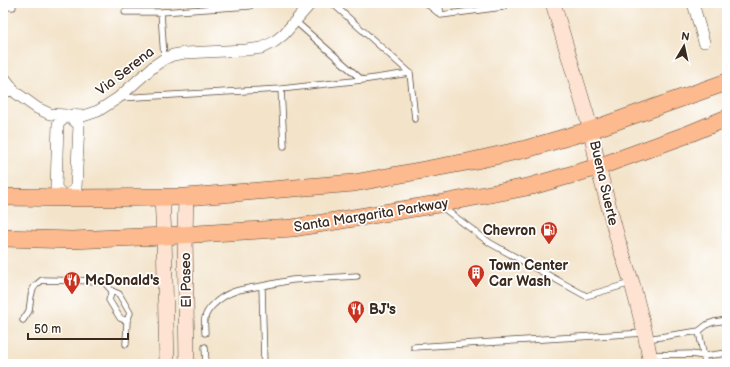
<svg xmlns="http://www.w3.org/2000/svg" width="730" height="367" font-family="'Balsamiq Sans',sans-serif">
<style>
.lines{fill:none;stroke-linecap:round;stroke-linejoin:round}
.lane-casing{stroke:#574638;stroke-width:7}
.street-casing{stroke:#574638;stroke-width:12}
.secondary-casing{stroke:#574638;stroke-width:16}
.primary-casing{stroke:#574638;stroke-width:18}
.lane{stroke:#fff;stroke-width:5.5}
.street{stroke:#fff;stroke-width:11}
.secondary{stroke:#fee3d2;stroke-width:15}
.primary{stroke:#fcba8e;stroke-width:17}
.labels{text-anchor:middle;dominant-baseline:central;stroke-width:3.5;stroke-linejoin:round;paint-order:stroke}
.street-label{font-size:14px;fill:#3b2a1e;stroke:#fff}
.poi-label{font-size:14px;font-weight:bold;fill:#3b2a1e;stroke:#fff;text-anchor:start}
</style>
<rect width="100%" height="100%" fill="#fff"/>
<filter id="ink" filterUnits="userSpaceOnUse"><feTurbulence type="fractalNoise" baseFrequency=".025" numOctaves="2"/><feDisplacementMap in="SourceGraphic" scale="8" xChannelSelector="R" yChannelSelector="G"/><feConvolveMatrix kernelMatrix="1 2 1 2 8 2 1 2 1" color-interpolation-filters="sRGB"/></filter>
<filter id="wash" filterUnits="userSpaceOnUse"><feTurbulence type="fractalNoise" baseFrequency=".012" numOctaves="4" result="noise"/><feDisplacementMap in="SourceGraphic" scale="16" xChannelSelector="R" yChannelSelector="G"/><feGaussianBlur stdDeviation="0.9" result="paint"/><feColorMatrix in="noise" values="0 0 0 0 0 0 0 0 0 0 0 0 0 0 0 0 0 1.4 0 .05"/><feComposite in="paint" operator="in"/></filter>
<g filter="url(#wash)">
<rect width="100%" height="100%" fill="#f3e3c9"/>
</g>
<g filter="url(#ink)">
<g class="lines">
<!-- lane casing -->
<g class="lane-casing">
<path id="lane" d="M 332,3 L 410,73 L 415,119
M 426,3 L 441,15 L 503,7
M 439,3 L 441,15
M 3,7 L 13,7
M 125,12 L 161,12 L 250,6 L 252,3
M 161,12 L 164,59
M 295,21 L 362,80
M 281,89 L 284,146
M 3,94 L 16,93
M 119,98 L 281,89 L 362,80 L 410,73
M 442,207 L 490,243 L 586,296 L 631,283
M 112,291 L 109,300 L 120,318 L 127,321
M 23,320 L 29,311 L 31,296 L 33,289 L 36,285 L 42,280 L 103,281 L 112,291 L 119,294 L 130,313 L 127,321 L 126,344
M 699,331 L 705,364
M 205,333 C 205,329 204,322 205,318 C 206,313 210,308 213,305 C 228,290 242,289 262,286
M 647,339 L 699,331 L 708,324 L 714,322 L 727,320
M 205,347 L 206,364
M 414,347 L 645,333
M 650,355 L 691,354 L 704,356 L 727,353
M 264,364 L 262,286 L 292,280 L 357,276"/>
</g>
<!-- street casing -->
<g class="street-casing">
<path id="street" d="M 693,3 L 704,42
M 3,76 L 16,93 L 37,108 L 50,114 L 83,116 L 98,111 L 118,98 L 154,66 L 164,59 L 173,55 L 185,53 L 246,50 L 262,48 L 274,42 L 284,34 L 311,3
M 68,115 L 79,125 L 76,188 L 66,198 L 56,188 L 58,124 Z"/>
</g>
<!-- secondary casing -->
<g class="secondary-casing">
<path id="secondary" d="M 553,3 L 591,130 L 598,167 L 619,244 L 632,283 L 645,333 L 651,364
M 186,197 L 185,235 L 187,364
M 162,198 L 164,236 L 167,364"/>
</g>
<!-- primary casing -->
<g class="primary-casing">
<path id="primary" d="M 3,197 L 78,198 L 186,197 L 354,183 L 472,161 L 526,149 L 591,130 L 727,82
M 3,238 L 72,240 L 164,236 L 293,228 L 438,204 L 532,186 L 598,167 L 686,135 L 727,118"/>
</g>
<!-- lane -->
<use href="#lane" class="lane"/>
<!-- street -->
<use href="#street" class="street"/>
<!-- secondary -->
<use href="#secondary" class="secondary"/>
<!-- primary -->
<use href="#primary" class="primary"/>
</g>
</g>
<!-- icons -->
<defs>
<g id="fuel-pin" transform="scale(0.9)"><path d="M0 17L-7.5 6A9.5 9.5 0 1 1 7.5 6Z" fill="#c8321e" stroke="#fff"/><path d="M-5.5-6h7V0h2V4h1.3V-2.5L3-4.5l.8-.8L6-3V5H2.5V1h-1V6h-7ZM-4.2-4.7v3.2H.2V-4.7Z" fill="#fff"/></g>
<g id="building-pin" transform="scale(0.9)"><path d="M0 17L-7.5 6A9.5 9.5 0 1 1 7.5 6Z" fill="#c8321e" stroke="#fff"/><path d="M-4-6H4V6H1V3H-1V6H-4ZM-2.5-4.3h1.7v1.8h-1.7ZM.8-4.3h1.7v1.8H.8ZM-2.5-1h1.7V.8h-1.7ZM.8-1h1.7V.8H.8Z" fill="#fff"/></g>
<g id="restaurant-pin" transform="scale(0.9)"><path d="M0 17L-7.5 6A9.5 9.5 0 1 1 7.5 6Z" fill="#c8321e" stroke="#fff"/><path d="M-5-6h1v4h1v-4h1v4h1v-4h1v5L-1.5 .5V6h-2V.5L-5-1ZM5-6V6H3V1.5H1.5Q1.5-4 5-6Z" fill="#fff"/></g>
</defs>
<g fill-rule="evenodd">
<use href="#fuel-pin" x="549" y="230"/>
<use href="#building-pin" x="476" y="273"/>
<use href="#restaurant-pin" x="72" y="280"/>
<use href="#restaurant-pin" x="356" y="309"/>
</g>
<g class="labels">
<!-- street labels -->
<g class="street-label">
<text transform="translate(125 71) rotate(-38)">Via Serena</text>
<text transform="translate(604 183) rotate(77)">Buena Suerte</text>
<text transform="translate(371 215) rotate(-9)">Santa Margarita Parkway</text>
<text transform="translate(186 280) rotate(-91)">El Paseo</text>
</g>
<!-- poi labels -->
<g class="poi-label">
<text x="536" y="230" text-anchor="end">Chevron</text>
<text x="489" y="265">Town Center<tspan x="489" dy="16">Car Wash</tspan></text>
<text x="85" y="280">McDonald's</text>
<text x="369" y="309">BJ's</text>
</g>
</g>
<!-- margin -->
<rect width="730" height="367" fill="none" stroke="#fff" stroke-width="16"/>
<!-- north arrow -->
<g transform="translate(684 46) rotate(9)" stroke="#ffffff" stroke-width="3" paint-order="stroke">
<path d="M0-3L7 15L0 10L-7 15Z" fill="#3b2a1e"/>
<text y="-6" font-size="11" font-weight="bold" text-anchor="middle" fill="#3b2a1e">N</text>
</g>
<!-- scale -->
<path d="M28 333v6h100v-6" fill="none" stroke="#3b2a1e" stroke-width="2"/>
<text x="34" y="333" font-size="12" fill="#3b2a1e" stroke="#ffffff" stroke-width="3" paint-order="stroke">50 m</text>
</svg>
